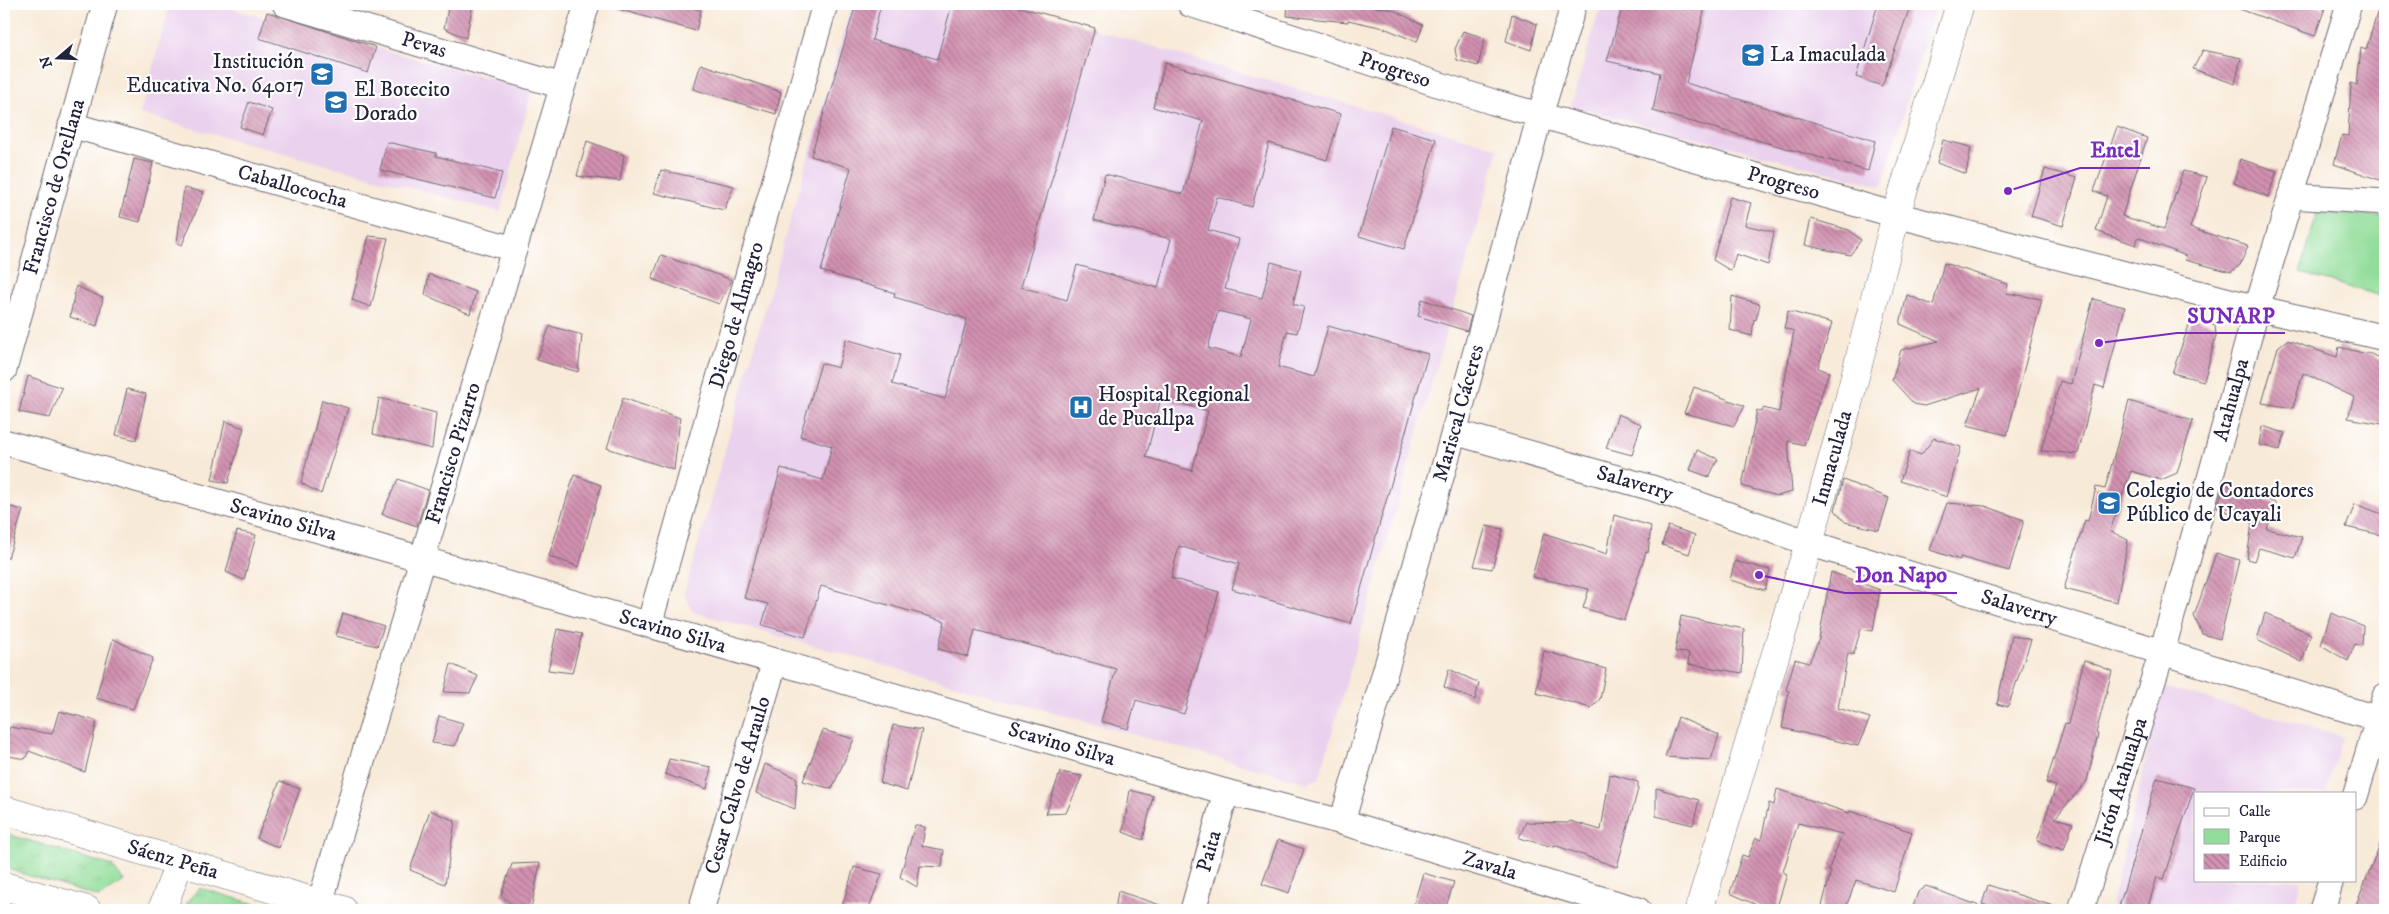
<svg xmlns="http://www.w3.org/2000/svg" width="2389" height="914" font-family="'IM FELL DW Pica',serif">
<style>
.built{fill:#ead1ed}
.grass{fill:url(#grass-tufts);stroke:#5a806a}
.park{fill:#91dd99;stroke:#5a806a}
.building{fill:url(#building-back-hatch);fill-rule:evenodd}
.lines{fill:none;stroke-linecap:round;stroke-linejoin:round}
.minor-casing{stroke:#6d6872;stroke-width:27}
.tertiary-casing{stroke:#6d6872;stroke-width:29}
.secondary-casing{stroke:#6d6872;stroke-width:29}
.minor{stroke:#fff;stroke-width:25}
.tertiary{stroke:#fff;stroke-width:28}
.secondary{stroke:#fff;stroke-width:28}
.labels{text-anchor:middle;dominant-baseline:central;stroke-width:4.5;stroke-linejoin:round;paint-order:stroke}
.street-label{font-size:21px;fill:#22223b;stroke:#fff}
.poi-label{font-size:21px;fill:#22223b;stroke:#fff;text-anchor:start}
.leader{fill:none;stroke:#7b2cbf;stroke-width:2}
.callout-dot{fill:#7b2cbf;stroke:#fff;stroke-width:2}
.callout-label{font-size:22px;text-anchor:middle;font-weight:bold;fill:#7b2cbf;stroke:#fff;stroke-width:4.5;stroke-linejoin:round;paint-order:stroke}
</style>
<defs>
<pattern id="grass-tufts" width="24" height="20" patternUnits="userSpaceOnUse" patternTransform="scale(1.25)"><rect width="24" height="20" fill="#91dd99"/><path d="M3 7l-1-3M5 7V3M7 7l1-3M15 17l-1-3M17 17v-4M19 17l1-3" fill="none" stroke="#7dbd85"/></pattern>
<pattern id="building-back-hatch" width="6" height="6" patternUnits="userSpaceOnUse" patternTransform="scale(1.25)"><rect width="6" height="6" fill="#d291b0"/><path d="M-1 5l2 2M0 0l6 6M5-1l2 2" fill="none" stroke="#aa7690"/></pattern>
</defs>
<rect width="100%" height="100%" fill="#fff"/>
<filter id="ink" filterUnits="userSpaceOnUse"><feTurbulence type="fractalNoise" baseFrequency=".02" numOctaves="2"/><feDisplacementMap in="SourceGraphic" scale="10" xChannelSelector="R" yChannelSelector="G"/><feConvolveMatrix kernelMatrix="1 2 1 2 8 2 1 2 1" color-interpolation-filters="sRGB"/></filter>
<filter id="wash" filterUnits="userSpaceOnUse"><feTurbulence type="fractalNoise" baseFrequency=".0096" numOctaves="4" result="noise"/><feDisplacementMap in="SourceGraphic" scale="20" xChannelSelector="R" yChannelSelector="G"/><feGaussianBlur stdDeviation="1.12" result="paint"/><feColorMatrix in="noise" values="0 0 0 0 0 0 0 0 0 0 0 0 0 0 0 0 0 1.4 0 .05"/><feComposite in="paint" operator="in"/></filter>
<g filter="url(#wash)">
<rect width="100%" height="100%" fill="#f8ead8"/>
<!-- built -->
<path class="built" d="M 170,4 L 213,4 L 532,90 L 500,212 L 140,114 Z
M 852,4 L 1007,4 L 1499,148 L 1319,779 L 1307,783 L 693,612 L 684,594 Z
M 1601,4 L 1936,4 L 1882,186 L 1571,106 Z
M 2163,687 L 2343,736 L 2326,793 L 2195,793 L 2195,880 L 2301,880 L 2293,910 L 2110,910 Z"/>
<!-- grass -->
<path class="grass" d="M 4,833 L 112,866 L 124,881 L 99,897 L 4,868 Z
M 200,888 L 275,910 L 187,910 L 187,903 Z"/>
<!-- park -->
<path class="park" d="M 2317,213 L 2385,216 L 2385,297 L 2300,273 Z"/>
<g id="blocks">
<!-- building -->
<path class="building" d="M 449,4 L 473,4 L 466,38 L 444,28 Z
M 619,4 L 678,4 L 701,10 L 696,31 L 618,9 Z
M 856,4 L 881,4 L 872,40 L 937,59 L 952,4 L 1009,4 L 1095,28 L 1021,287 L 1067,300 L 1077,265 L 1158,288 L 1171,239 L 1094,220 L 1105,174 L 1183,194 L 1203,121 L 1153,107 L 1165,63 L 1341,114 L 1327,160 L 1269,143 L 1252,207 L 1217,197 L 1208,230 L 1239,239 L 1225,289 L 1262,298 L 1271,262 L 1301,270 L 1293,304 L 1304,307 L 1297,333 L 1287,331 L 1278,367 L 1314,377 L 1328,326 L 1428,354 L 1351,624 L 1232,589 L 1239,564 L 1179,546 L 1171,578 L 1219,592 L 1184,714 L 1136,700 L 1128,729 L 1101,721 L 1116,669 L 975,630 L 968,657 L 938,649 L 945,621 L 821,586 L 805,637 L 762,625 L 768,604 L 744,598 L 781,468 L 823,480 L 832,446 L 800,436 L 821,363 L 838,368 L 846,339 L 900,355 L 892,384 L 945,399 L 967,319 L 894,297 L 895,293 L 821,271 L 851,168 L 811,156 ZM 1218,311 L 1251,319 L 1241,357 L 1208,348 ZM 1161,398 L 1208,411 L 1192,471 L 1146,457 Z
M 1288,4 L 1355,4 L 1391,9 L 1423,25 L 1417,42 L 1384,28 L 1348,20 L 1348,22 L 1287,16 Z
M 1623,4 L 1706,4 L 1686,83 L 1875,141 L 1868,171 L 1653,111 L 1660,73 L 1607,61 Z
M 1878,4 L 1911,4 L 1882,86 L 1856,77 Z
M 2231,4 L 2314,4 L 2325,8 L 2315,36 L 2231,6 Z
M 2380,4 L 2385,4 L 2385,182 L 2334,164 L 2342,135 L 2348,136 L 2351,83 L 2357,85 L 2361,48 L 2366,50 Z
M 267,12 L 376,47 L 368,73 L 259,38 Z
M 1512,14 L 1537,24 L 1531,50 L 1506,41 Z
M 1463,31 L 1485,38 L 1478,66 L 1457,60 L 1455,49 Z
M 2203,50 L 2241,58 L 2235,84 L 2193,69 Z
M 701,64 L 781,92 L 776,114 L 693,89 Z
M 249,102 L 272,110 L 263,135 L 240,127 Z
M 1391,126 L 1436,139 L 1404,249 L 1359,236 Z
M 2117,127 L 2147,138 L 2122,216 L 2164,229 L 2183,171 L 2207,177 L 2190,228 L 2248,246 L 2240,265 L 2231,272 L 2185,260 L 2186,256 L 2138,237 L 2136,245 L 2096,231 L 2107,196 L 2094,191 Z
M 1943,140 L 1971,147 L 1966,174 L 1937,163 Z
M 587,141 L 624,155 L 620,181 L 577,176 Z
M 387,142 L 436,153 L 436,156 L 502,173 L 495,198 L 380,170 Z
M 134,159 L 153,163 L 140,222 L 120,217 Z
M 2240,159 L 2277,171 L 2268,197 L 2234,183 Z
M 2045,169 L 2077,178 L 2063,226 L 2031,216 Z
M 661,170 L 734,186 L 724,210 L 654,193 Z
M 184,188 L 204,192 L 182,245 L 177,243 Z
M 1730,197 L 1751,203 L 1745,225 L 1774,232 L 1768,265 L 1736,254 L 1731,271 L 1713,260 Z
M 1811,219 L 1849,230 L 1861,240 L 1850,255 L 1805,245 Z
M 369,236 L 388,238 L 371,307 L 352,300 Z
M 661,255 L 732,280 L 719,304 L 652,279 Z
M 1944,263 L 2008,284 L 2006,293 L 2042,299 L 2007,435 L 1967,425 L 1981,388 L 1924,406 L 1914,404 L 1892,380 L 1901,350 L 1939,341 L 1900,324 L 1907,295 L 1933,305 Z
M 429,274 L 476,292 L 470,314 L 425,295 Z
M 76,286 L 103,298 L 97,326 L 70,317 Z
M 1732,296 L 1760,304 L 1756,320 L 1754,319 L 1752,336 L 1730,330 Z
M 1422,299 L 1471,316 L 1467,331 L 1418,316 Z
M 2093,299 L 2125,307 L 2104,388 L 2095,385 L 2078,454 L 2041,451 L 2060,381 L 2071,384 Z
M 1788,311 L 1832,323 L 1818,368 L 1829,372 L 1804,445 L 1788,441 L 1792,492 L 1777,496 L 1742,486 L 1757,410 L 1762,412 L 1763,408 L 1779,412 L 1794,331 L 1784,328 Z
M 2192,317 L 2215,325 L 2216,336 L 2204,381 L 2172,373 Z
M 550,326 L 582,335 L 578,372 L 537,360 Z
M 2287,340 L 2337,357 L 2339,347 L 2367,354 L 2367,352 L 2385,361 L 2385,409 L 2382,424 L 2348,418 L 2354,397 L 2303,373 L 2293,408 L 2262,403 L 2278,347 Z
M 28,376 L 62,388 L 50,418 L 19,412 Z
M 1694,387 L 1745,406 L 1734,426 L 1684,413 Z
M 127,389 L 146,394 L 136,440 L 116,435 Z
M 379,398 L 436,413 L 432,449 L 373,434 Z
M 623,398 L 680,418 L 674,470 L 607,448 Z
M 322,400 L 348,408 L 321,494 L 301,483 Z
M 2129,401 L 2193,421 L 2177,473 L 2161,480 L 2131,471 L 2110,531 L 2128,540 L 2117,602 L 2064,589 L 2085,520 L 2088,521 L 2096,487 L 2105,489 Z
M 1618,414 L 1641,424 L 1632,455 L 1606,448 Z
M 225,421 L 244,428 L 228,483 L 212,480 Z
M 2262,426 L 2285,433 L 2280,450 L 2259,445 Z
M 1934,438 L 1961,447 L 1947,497 L 1900,481 L 1910,451 L 1921,455 Z
M 1697,450 L 1718,459 L 1709,477 L 1690,470 Z
M 574,475 L 601,485 L 579,567 L 549,556 Z
M 398,479 L 428,490 L 417,526 L 382,514 Z
M 1843,480 L 1889,498 L 1879,530 L 1845,522 L 1835,510 Z
M 2225,484 L 2276,503 L 2267,529 L 2302,537 L 2295,558 L 2259,548 L 2254,561 L 2247,559 L 2252,523 L 2217,507 Z
M 1947,503 L 1985,506 L 2024,520 L 2009,571 L 1960,557 L 1960,560 L 1930,550 Z
M 2355,504 L 2385,515 L 2385,536 L 2346,527 Z
M 4,505 L 23,510 L 8,558 L 4,557 Z
M 1614,515 L 1651,526 L 1648,553 L 1646,552 L 1624,620 L 1583,608 L 1589,589 L 1532,577 L 1544,533 L 1607,554 Z
M 1486,526 L 1503,529 L 1492,569 L 1474,566 Z
M 1668,526 L 1695,535 L 1689,554 L 1662,545 Z
M 237,531 L 256,535 L 244,580 L 226,572 Z
M 2216,553 L 2239,560 L 2220,639 L 2202,634 L 2194,616 Z
M 1735,561 L 1770,570 L 1765,590 L 1730,580 Z
M 1831,572 L 1880,590 L 1873,631 L 1861,629 L 1853,655 L 1848,653 L 1838,708 L 1870,718 L 1858,746 L 1782,728 L 1789,691 L 1786,690 L 1795,659 L 1809,663 L 1819,639 Z
M 343,613 L 384,626 L 377,646 L 336,636 Z
M 2265,613 L 2311,634 L 2302,662 L 2257,640 Z
M 2331,613 L 2363,626 L 2362,646 L 2355,644 L 2348,661 L 2321,645 Z
M 1681,616 L 1744,629 L 1742,673 L 1688,664 L 1689,653 L 1675,652 Z
M 557,629 L 582,634 L 572,673 L 548,670 Z
M 2012,635 L 2031,640 L 2008,707 L 1997,704 Z
M 113,639 L 153,658 L 133,709 L 96,698 Z
M 1544,651 L 1606,669 L 1600,699 L 1591,708 L 1536,693 Z
M 2084,660 L 2112,671 L 2096,733 L 2098,734 L 2087,781 L 2055,818 L 2073,823 L 2064,850 L 2037,841 L 2056,786 L 2046,783 L 2065,723 L 2068,724 Z
M 451,664 L 478,676 L 470,693 L 444,692 Z
M 1449,669 L 1479,683 L 1475,700 L 1444,687 Z
M 59,711 L 97,721 L 85,772 L 29,751 L 25,759 L 4,755 L 4,733 L 8,735 L 10,727 L 52,734 Z
M 439,716 L 463,723 L 455,746 L 432,743 Z
M 1678,717 L 1719,735 L 1711,760 L 1665,757 Z
M 893,725 L 922,730 L 907,791 L 880,783 Z
M 823,730 L 854,739 L 832,789 L 803,781 Z
M 669,759 L 711,767 L 707,789 L 665,774 Z
M 765,764 L 797,778 L 795,809 L 756,793 Z
M 1060,772 L 1082,776 L 1066,813 L 1046,814 Z
M 1610,774 L 1638,782 L 1638,789 L 1617,867 L 1554,845 L 1553,847 L 1519,838 L 1526,822 L 1568,823 L 1570,821 L 1601,830 Z
M 2157,778 L 2194,788 L 2164,879 L 2157,877 L 2147,910 L 2118,910 Z
M 280,781 L 300,789 L 279,848 L 257,838 Z
M 1656,788 L 1699,800 L 1693,825 L 1656,816 Z
M 1777,789 L 1849,813 L 1850,811 L 1912,832 L 1894,892 L 1856,880 L 1845,910 L 1821,910 L 1831,871 L 1828,871 L 1842,834 L 1798,823 L 1783,872 L 1787,874 L 1776,910 L 1768,910 L 1730,893 L 1742,855 L 1748,857 L 1756,838 L 1761,840 L 1769,803 L 1774,805 Z
M 1130,790 L 1153,796 L 1143,840 L 1123,832 Z
M 430,810 L 455,821 L 445,884 L 410,870 Z
M 915,825 L 925,827 L 922,846 L 944,850 L 942,867 L 920,866 L 917,887 L 900,877 Z
M 2384,834 L 2385,910 L 2354,910 Z
M 1278,840 L 1304,849 L 1289,893 L 1262,884 Z
M 540,863 L 531,910 L 518,910 L 501,895 L 512,864 Z
M 854,867 L 882,874 L 868,910 L 841,910 Z
M 1423,873 L 1454,882 L 1445,910 L 1412,910 Z
M 1988,885 L 2056,907 L 2055,910 L 2002,910 L 1982,904 Z
M 1926,886 L 1985,908 L 1985,910 L 1912,910 L 1918,892 Z
M 1118,891 L 1166,907 L 1166,910 L 1115,910 Z"/>
</g>
</g>
<g filter="url(#ink)">
<use href="#blocks" fill-opacity="0" stroke="#6d6872" stroke-width="1"/>
<g class="lines">
<!-- minor casing -->
<g class="minor-casing">
<g id="minor">
<path id="s1" d="M 285,4 L 562,86"/>
<path id="s2" d="M 1190,4 L 1493,102 L 1896,215 L 2257,308 L 2385,338"/>
<path id="s3" d="M 71,125 L 514,249"/>
<path d="M 2290,196 L 2385,202"/>
<path id="s4" d="M 4,370 L 105,4"/>
<path id="s5" d="M 1454,432 L 1652,488 L 1809,543 L 2385,721"/>
<path id="s6" d="M 4,442 L 422,559 L 1226,792 L 1342,822 L 1638,910"/>
<path id="s7" d="M 649,625 L 825,4"/>
<path d="M 2355,797 L 2385,696"/>
<path id="s8" d="M 1342,822 L 1454,432 L 1540,115 L 1574,4"/>
<path id="s9" d="M 320,903 L 587,4"/>
<path id="s10" d="M 701,910 L 775,661"/>
<path id="s11" d="M 1193,910 L 1226,792"/>
<path id="s12" d="M 2081,910 L 2162,652 L 2257,308 L 2349,4"/>
<path d="M 2322,910 L 2331,880"/>
</g>
</g>
<!-- tertiary casing -->
<g class="tertiary-casing">
<g id="tertiary">
<path d="M 162,910 L 179,863"/>
<path id="s13" d="M 1699,910 L 1809,543 L 1848,404 L 1896,215 L 1960,4"/>
</g>
</g>
<!-- secondary casing -->
<g class="secondary-casing">
<g id="secondary">
<path id="s14" d="M 4,810 L 343,910"/>
<path d="M 4,886 L 87,910"/>
</g>
</g>
<!-- minor -->
<use href="#minor" class="minor"/>
<!-- tertiary -->
<use href="#tertiary" class="tertiary"/>
<!-- secondary -->
<use href="#secondary" class="secondary"/>
</g>
</g>
<!-- icons -->
<defs>
<g id="school-square" transform="scale(1.25)"><rect x="-9" y="-9" width="18" height="18" rx="4" fill="#1f6fb2" stroke="#fff"/><path d="M0-5L7-2L0 1L-7-2ZM-4 1L0 2.5L4 1V4Q0 6-4 4Z" fill="#fff"/></g>
<g id="hospital-square" transform="scale(1.25)"><rect x="-9" y="-9" width="18" height="18" rx="4" fill="#1f6fb2" stroke="#fff"/><path d="M-5-5h3v3.5h4V-5h3V5h-3V1.5h-4V5h-3Z" fill="#fff"/></g>
<g id="university-square" transform="scale(1.25)"><rect x="-9" y="-9" width="18" height="18" rx="4" fill="#1f6fb2" stroke="#fff"/><path d="M0-5L7-2L0 1L-7-2ZM-4 1L0 2.5L4 1V4Q0 6-4 4Z" fill="#fff"/></g>
</defs>
<g fill-rule="evenodd">
<use href="#school-square" x="1753" y="55"/>
<use href="#school-square" x="322" y="74"/>
<use href="#school-square" x="336" y="102"/>
<use href="#hospital-square" x="1081" y="407"/>
<use href="#university-square" x="2109" y="503"/>
</g>
<g class="labels">
<!-- street labels -->
<g class="street-label">
<text stroke="none"><textPath href="#s1" startOffset="145">Pevas</textPath></text>
<text stroke="none"><textPath href="#s2" startOffset="215">Progreso</textPath></text>
<text stroke="none"><textPath href="#s2" startOffset="620">Progreso</textPath></text>
<text stroke="none"><textPath href="#s4" startOffset="190">Francisco de Orellana</textPath></text>
<text stroke="none"><textPath href="#s3" startOffset="230">Caballococha</textPath></text>
<text stroke="none"><textPath href="#s7" startOffset="322">Diego de Almagro</textPath></text>
<text stroke="none"><textPath href="#s12" startOffset="532">Atahualpa</textPath></text>
<text stroke="none"><textPath href="#s8" startOffset="425">Mariscal Cáceres</textPath></text>
<text stroke="none"><textPath href="#s9" startOffset="469">Francisco Pizarro</textPath></text>
<text stroke="none"><textPath href="#s13" startOffset="471">Inmaculada</textPath></text>
<text stroke="none"><textPath href="#s5" startOffset="188">Salaverry</textPath></text>
<text stroke="none"><textPath href="#s6" startOffset="290">Scavino Silva</textPath></text>
<text stroke="none"><textPath href="#s5" startOffset="592">Salaverry</textPath></text>
<text stroke="none"><textPath href="#s6" startOffset="695">Scavino Silva</textPath></text>
<text stroke="none"><textPath href="#s6" startOffset="1100">Scavino Silva</textPath></text>
<text stroke="none"><textPath href="#s12" startOffset="135">Jirón Atahualpa</textPath></text>
<text stroke="none"><textPath href="#s10" startOffset="130">Cesar Calvo de Araulo</textPath></text>
<text stroke="none"><textPath href="#s11" startOffset="61">Paita</textPath></text>
<text stroke="none"><textPath href="#s14" startOffset="176">Sáenz Peña</textPath></text>
<text stroke="none"><textPath href="#s6" startOffset="1545">Zavala</textPath></text>
</g>
<!-- poi labels -->
<g class="poi-label">
<text x="1770" y="55">La Imaculada</text>
<text x="304" y="62" text-anchor="end">Institución<tspan x="304" dy="24">Educativa No. 64017</tspan></text>
<text x="354" y="90">El Botecito<tspan x="354" dy="24">Dorado</tspan></text>
<text x="1098" y="395">Hospital Regional<tspan x="1098" dy="24">de Pucallpa</tspan></text>
<text x="2126" y="491">Colegio de Contadores<tspan x="2126" dy="24">Público de Ucayali</tspan></text>
</g>
</g>
<!-- callouts -->
<path class="leader" d="M2008 191L2080 168H2150M2099 343L2177 333H2285M1759 575L1845 593H1957"/>
<g class="callout-dot">
<circle cx="2008" cy="191" r="5"/>
<circle cx="2099" cy="343" r="5"/>
<circle cx="1759" cy="575" r="5"/>
</g>
<g class="callout-label">
<text x="2115" y="157">Entel</text>
<text x="2231" y="323">SUNARP</text>
<text x="1901" y="582">Don Napo</text>
</g>
<!-- margin -->
<rect width="2389" height="914" fill="none" stroke="#fff" stroke-width="20"/>
<!-- legend -->
<rect x="2194" y="792" width="162" height="90" fill="#ffffff" stroke="#a7a7b1"/>
<rect x="2204" y="808" width="25" height="8" fill="#ffffff" stroke="#a7a7b1"/>
<text x="2239" y="816" font-size="15" fill="#22223b">Calle</text>
<rect x="2204" y="829" width="25" height="15" fill="#91dd99" stroke="#a7a7b1"/>
<text x="2239" y="842" font-size="15" fill="#22223b">Parque</text>
<rect x="2204" y="854" width="25" height="15" fill="url(#building-back-hatch)" stroke="#a7a7b1"/>
<text x="2239" y="866" font-size="15" fill="#22223b">Edificio</text>
<!-- north arrow -->
<g transform="translate(58 58) rotate(251)" stroke="#ffffff" stroke-width="4" paint-order="stroke">
<path d="M0-4L9 19L0 12L-9 19Z" fill="#22223b"/>
<text y="-8" font-size="14" font-weight="bold" text-anchor="middle" fill="#22223b">N</text>
</g>
</svg>
